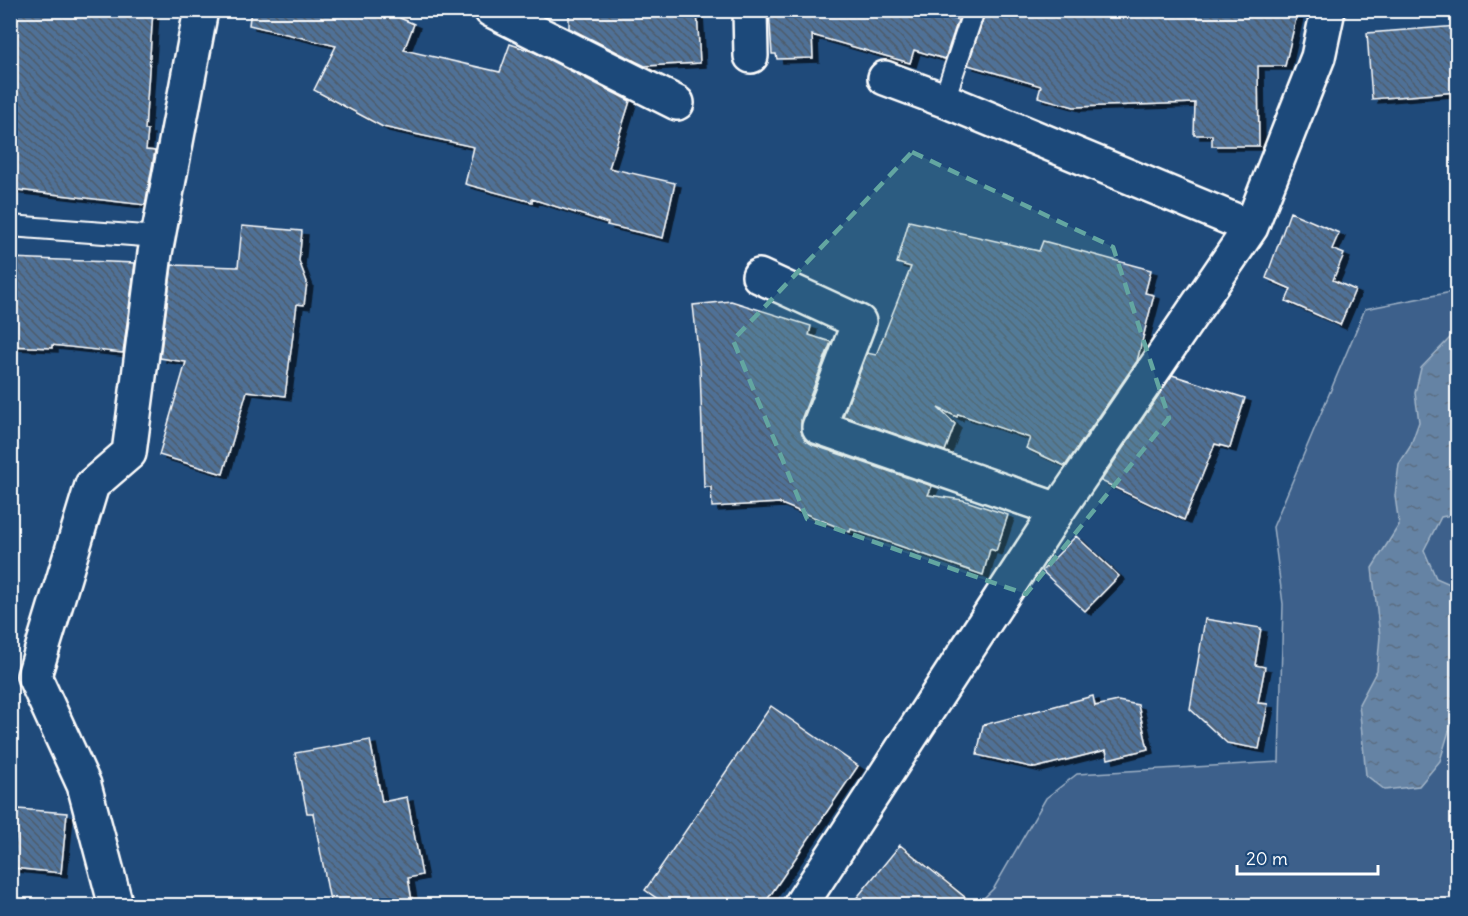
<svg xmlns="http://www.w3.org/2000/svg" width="1468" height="916" font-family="Delius,sans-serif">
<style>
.green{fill:#3c618b;stroke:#9eb0c5;stroke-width:1.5}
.water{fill:url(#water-ripples);stroke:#a3b5c8;stroke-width:1.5}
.building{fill:url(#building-back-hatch);stroke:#fff;stroke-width:1.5;filter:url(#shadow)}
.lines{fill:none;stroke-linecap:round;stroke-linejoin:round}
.lane-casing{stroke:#fff;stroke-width:24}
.street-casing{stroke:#fff;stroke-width:38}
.lane{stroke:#1f4a7a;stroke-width:20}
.street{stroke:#1f4a7a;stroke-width:33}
.marked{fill:#63a6a1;fill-opacity:0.2;stroke:#63a6a1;stroke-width:4.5;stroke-dasharray:12 8;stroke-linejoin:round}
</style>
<defs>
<pattern id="water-ripples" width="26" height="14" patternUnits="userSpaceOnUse" patternTransform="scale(1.5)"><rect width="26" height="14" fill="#6583a4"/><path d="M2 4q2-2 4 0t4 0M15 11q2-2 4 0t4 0" fill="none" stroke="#5b6d81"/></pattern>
<pattern id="building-back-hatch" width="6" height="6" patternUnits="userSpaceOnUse" patternTransform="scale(1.5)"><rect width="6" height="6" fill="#507197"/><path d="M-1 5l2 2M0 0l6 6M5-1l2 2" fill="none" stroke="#4e5b6a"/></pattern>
<filter id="shadow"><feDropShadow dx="6" dy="4" stdDeviation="0" flood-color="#0009"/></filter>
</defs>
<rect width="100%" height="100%" fill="#1f4a7a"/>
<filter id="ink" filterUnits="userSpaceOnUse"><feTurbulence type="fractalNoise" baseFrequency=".0167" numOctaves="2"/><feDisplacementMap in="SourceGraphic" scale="12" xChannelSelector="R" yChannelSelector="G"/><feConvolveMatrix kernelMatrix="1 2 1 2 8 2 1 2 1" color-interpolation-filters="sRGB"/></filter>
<g filter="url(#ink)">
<!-- green -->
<path class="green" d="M 1457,291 L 1457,905 L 976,906 L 994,888 L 1046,798 L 1077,774 L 1279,762 L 1283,604 L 1273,527 L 1365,309 Z"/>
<!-- water -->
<path class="water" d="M 1457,337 L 1457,514 L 1441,517 L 1424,550 L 1436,578 L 1457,587 L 1457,713 L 1452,721 L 1440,761 L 1419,786 L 1385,790 L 1366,775 L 1359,704 L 1377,670 L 1380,636 L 1372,568 L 1399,525 L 1395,496 L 1399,464 L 1410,447 L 1419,422 L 1415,393 L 1421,368 L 1450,338 Z"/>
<!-- building -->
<path class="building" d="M 10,10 L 153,10 L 145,130 L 148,130 L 146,150 L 155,151 L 145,205 L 10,189 Z
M 251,10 L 403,10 L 400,18 L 414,24 L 404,50 L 500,72 L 510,44 L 534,52 L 630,101 L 609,168 L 675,183 L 663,238 L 607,225 L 608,223 L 532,199 L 532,202 L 465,184 L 474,147 L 383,127 L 314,90 L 336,46 L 249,25 Z
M 569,10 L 628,10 L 628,15 L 697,11 L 700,63 L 645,66 L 569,28 Z
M 769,10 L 926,10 L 958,20 L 945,59 L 914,50 L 910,63 L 812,35 L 813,58 L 777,59 L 776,54 L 772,54 Z
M 986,10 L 1298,10 L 1285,66 L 1258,66 L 1259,146 L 1212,146 L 1212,135 L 1194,135 L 1195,103 L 1074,107 L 1038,97 L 1041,86 L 968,65 Z
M 1458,26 L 1458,92 L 1372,99 L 1367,33 Z
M 1290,212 L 1339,233 L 1332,249 L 1344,254 L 1333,280 L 1355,290 L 1340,325 L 1286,301 L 1291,289 L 1266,278 Z
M 909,221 L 1039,251 L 1043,241 L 1151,270 L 1145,293 L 1154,295 L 1137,361 L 1065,466 L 1026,448 L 1030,438 L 958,414 L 957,417 L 938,408 L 955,424 L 945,451 L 843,416 L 867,353 L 876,355 L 911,267 L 897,263 Z
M 242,226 L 302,231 L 299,261 L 307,282 L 304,305 L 297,304 L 285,396 L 247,391 L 223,474 L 159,455 L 186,362 L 160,358 L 172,265 L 238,267 Z
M 10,258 L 135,263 L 123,353 L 52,345 L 52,348 L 10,346 Z
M 731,301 L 811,326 L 809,335 L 831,342 L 801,420 L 801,431 L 805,440 L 813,445 L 932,486 L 928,495 L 963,500 L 1008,515 L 996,551 L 990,549 L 983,575 L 851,529 L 850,532 L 779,503 L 712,507 L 711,487 L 704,487 L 700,369 L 693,305 Z
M 1172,375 L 1245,398 L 1230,448 L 1215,444 L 1184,520 L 1101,481 Z
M 1076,536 L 1119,576 L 1085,611 L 1042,571 Z
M 1205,619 L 1261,628 L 1255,665 L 1265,667 L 1258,703 L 1268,704 L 1259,749 L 1227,743 L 1190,709 Z
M 1093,696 L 1095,706 L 1118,701 L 1138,705 L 1148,749 L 1108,759 L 1106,750 L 1035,768 L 977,755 L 983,725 Z
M 771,706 L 858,766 L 763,906 L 668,906 L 645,890 Z
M 370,740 L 382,802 L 407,797 L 422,875 L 408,878 L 413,906 L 331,906 L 313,813 L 307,813 L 295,753 Z
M 18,809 L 67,813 L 61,873 L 13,868 Z
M 900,845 L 976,906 L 850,906 Z"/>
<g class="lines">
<!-- lane casing -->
<g class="lane-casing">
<path id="lane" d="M 944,100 L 974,10
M 10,226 L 158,237"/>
</g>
<!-- street casing -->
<g class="street-casing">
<path id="street" d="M 491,10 L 677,103
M 750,10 L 751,56
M 885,78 L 944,100 L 1251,227
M 759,276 L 859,322 L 819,427 L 1058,510
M 116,906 L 84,785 L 34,676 L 92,485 L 129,453 L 155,253 L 201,10
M 800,906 L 1058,510 L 1251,227 L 1318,57 L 1328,10"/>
</g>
<!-- lane -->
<use href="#lane" class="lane"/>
<!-- street -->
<use href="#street" class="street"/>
</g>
</g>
<!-- marked area -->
<path class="marked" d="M 912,152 L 1113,247 L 1169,418 L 1026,594 L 807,519 L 733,340 Z"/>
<!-- margin -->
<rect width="1468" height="916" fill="none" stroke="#1f4a7a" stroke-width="36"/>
<rect x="18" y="18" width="1432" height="880" fill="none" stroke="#fff" stroke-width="2" filter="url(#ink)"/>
<!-- scale -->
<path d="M1237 865v9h141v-9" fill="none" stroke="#ffffff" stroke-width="3"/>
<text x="1246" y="865" font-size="18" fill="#ffffff" stroke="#1f4a7a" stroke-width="4.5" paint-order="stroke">20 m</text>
</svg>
